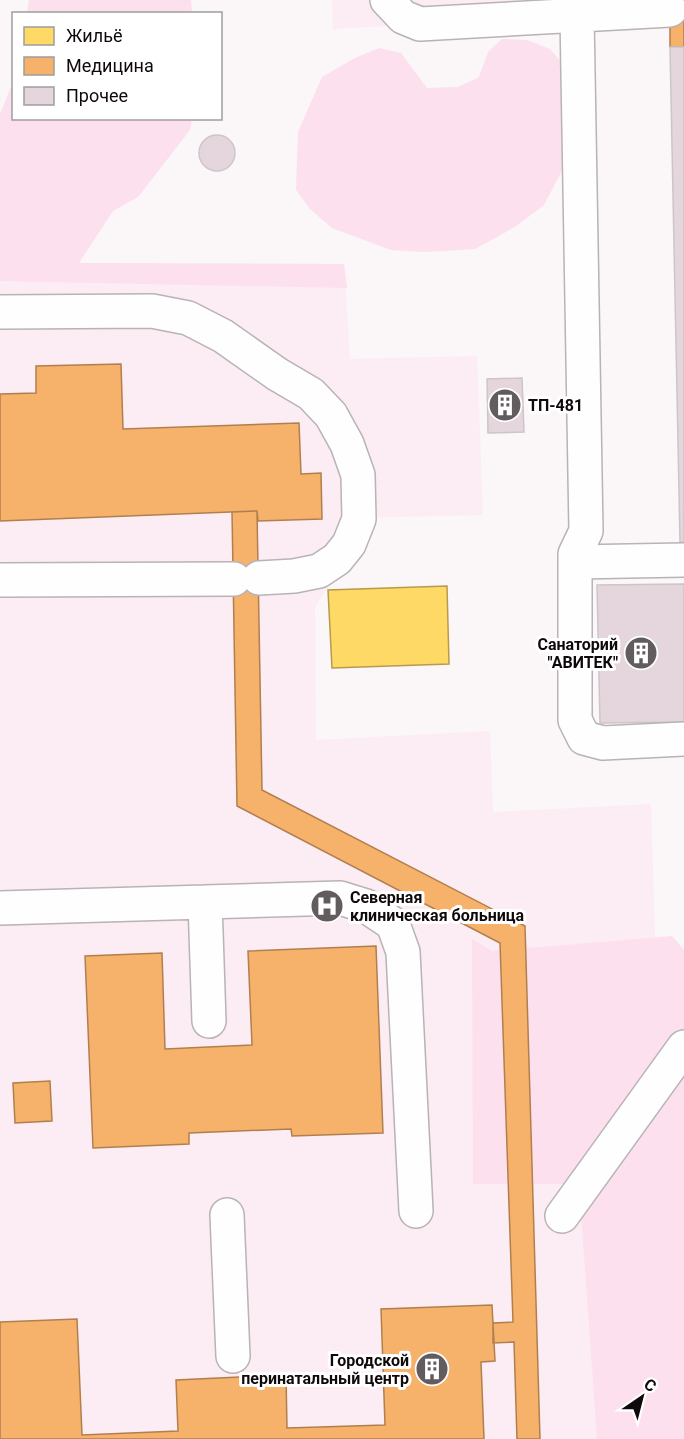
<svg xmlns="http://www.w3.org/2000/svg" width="684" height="1439" font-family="Roboto,sans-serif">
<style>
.built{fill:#fcecf4}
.green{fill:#fce0ed}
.homes{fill:#ffd966;stroke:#b79b4b;stroke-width:1.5}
.health{fill:#f6b26b;stroke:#b17f4e;stroke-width:1.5}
.building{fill:#e4d6dc;stroke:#ccc6c9;stroke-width:1.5}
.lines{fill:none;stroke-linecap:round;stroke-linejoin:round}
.minor-casing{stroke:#b8b3b5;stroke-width:36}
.minor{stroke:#fefefe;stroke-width:33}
.labels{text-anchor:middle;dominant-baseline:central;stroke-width:6;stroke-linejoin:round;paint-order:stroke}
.poi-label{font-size:16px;font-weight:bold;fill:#10090c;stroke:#fff;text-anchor:start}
</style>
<rect width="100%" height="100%" fill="#fbf6f8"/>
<!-- built -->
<path class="built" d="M 332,0 L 684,0 L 684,9 L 333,29 Z
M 110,263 L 344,264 L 350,359 L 477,356 L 483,515 L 349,518 L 349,555 L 315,607 L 316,740 L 490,731 L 493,812 L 651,804 L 657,1000 L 684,1439 L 0,1439 L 0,264 Z"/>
<!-- green -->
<path class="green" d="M 29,0 L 191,0 L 192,13 L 27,13 Z
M 502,39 L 527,40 L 550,49 L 562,63 L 567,161 L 544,205 L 515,227 L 475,249 L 424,252 L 391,250 L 332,228 L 310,209 L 296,190 L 298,132 L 322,77 L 355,58 L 379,48 L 401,53 L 427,88 L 458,87 L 479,77 L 488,52 Z
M 13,82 L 14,118 L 192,119 L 190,130 L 138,197 L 113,211 L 79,263 L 344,264 L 347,288 L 0,281 L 0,114 Z
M 672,936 L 684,950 L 684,1439 L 597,1439 L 579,1184 L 473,1184 L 472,939 L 492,951 Z"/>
<!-- homes -->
<path class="homes" d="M 447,586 L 449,664 L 332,668 L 328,590 Z"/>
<!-- health -->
<path class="health" d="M 670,0 L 684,0 L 684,47 L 670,47 Z
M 121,364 L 123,429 L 299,423 L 301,474 L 321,473 L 322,519 L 258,521 L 257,511 L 0,521 L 0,394 L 36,393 L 36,366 Z
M 257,511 L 262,790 L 525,926 L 540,1439 L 517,1439 L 514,1342 L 493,1343 L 493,1323 L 513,1322 L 500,943 L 237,806 L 232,512 Z
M 376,946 L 383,1133 L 292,1136 L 291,1129 L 189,1133 L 189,1144 L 93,1148 L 85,956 L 162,953 L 165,1049 L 252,1045 L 248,951 Z
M 50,1081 L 52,1121 L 15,1123 L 13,1083 Z
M 492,1305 L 495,1361 L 481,1362 L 484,1439 L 0,1439 L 0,1322 L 77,1319 L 82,1435 L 178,1431 L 176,1380 L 286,1375 L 287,1428 L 385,1425 L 381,1309 Z"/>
<!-- building -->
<path class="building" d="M 670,47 L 684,47 L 684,542 L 680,542 Z
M199 153a18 18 0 1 1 36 0a18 18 0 1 1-36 0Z
M 522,378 L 524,432 L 488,433 L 487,379 Z
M 684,584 L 684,722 L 600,723 L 597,585 Z"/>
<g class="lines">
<!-- minor casing -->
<g class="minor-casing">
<path id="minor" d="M 387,0 L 403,17 L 420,24 L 670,10
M 577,15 L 586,531 L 575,554 L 575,720 L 584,738 L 603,743 L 684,739
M 0,312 L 152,311 L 188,318 L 223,336 L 277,374 L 311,394 L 331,415 L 347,444 L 358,475 L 359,519 L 349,544 L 337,559 L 319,571 L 294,576 L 259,578
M 575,562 L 684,560
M 0,580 L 234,579
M 205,902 L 209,1021
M 0,908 L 340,898 L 366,906 L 393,924 L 403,952 L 416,1211
M 227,1215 L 233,1356
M 562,1216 L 684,1047"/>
</g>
<!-- minor -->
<use href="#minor" class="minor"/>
</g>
<!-- icons -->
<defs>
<g id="building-disc" transform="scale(1.725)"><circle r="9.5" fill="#625c5f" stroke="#fff"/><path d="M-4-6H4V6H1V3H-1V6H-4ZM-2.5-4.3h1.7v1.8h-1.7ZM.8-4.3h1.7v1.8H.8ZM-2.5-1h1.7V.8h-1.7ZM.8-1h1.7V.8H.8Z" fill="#fff"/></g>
<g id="hospital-disc" transform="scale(1.725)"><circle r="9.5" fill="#625c5f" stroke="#fff"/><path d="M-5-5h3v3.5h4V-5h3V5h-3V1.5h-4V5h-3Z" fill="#fff"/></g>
</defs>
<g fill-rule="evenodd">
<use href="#building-disc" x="505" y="405"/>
<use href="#building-disc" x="641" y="653"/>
<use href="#hospital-disc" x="327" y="906"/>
<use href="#building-disc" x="432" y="1369"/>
</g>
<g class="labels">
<!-- poi labels -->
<g class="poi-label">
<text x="528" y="405">ТП-481</text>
<text x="618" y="644" text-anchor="end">Санаторий<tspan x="618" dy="18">"АВИТЕК"</tspan></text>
<text x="350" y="897">Северная<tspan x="350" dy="18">клиническая больница</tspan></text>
<text x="409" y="1360" text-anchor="end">Городской<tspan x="409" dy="18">перинатальный центр</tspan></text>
</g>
</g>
<!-- legend -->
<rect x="12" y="12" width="210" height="108" fill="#ffffff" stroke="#9f9d9e" stroke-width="1.5"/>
<rect x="24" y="27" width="30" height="18" fill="#ffd966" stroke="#9f9d9e" stroke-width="1.5"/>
<text x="66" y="42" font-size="18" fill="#10090c">Жильё</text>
<rect x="24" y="57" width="30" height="18" fill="#f6b26b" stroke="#9f9d9e" stroke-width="1.5"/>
<text x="66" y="72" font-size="18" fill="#10090c">Медицина</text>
<rect x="24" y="87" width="30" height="18" fill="#e4d6dc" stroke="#9f9d9e" stroke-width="1.5"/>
<text x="66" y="102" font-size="18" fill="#10090c">Прочее</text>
<!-- north arrow -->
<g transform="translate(642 1397) rotate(35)" stroke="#ffffff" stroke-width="4.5" paint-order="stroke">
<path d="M0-4.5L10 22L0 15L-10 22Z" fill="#10090c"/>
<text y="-9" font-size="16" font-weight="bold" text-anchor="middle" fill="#10090c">С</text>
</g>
</svg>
